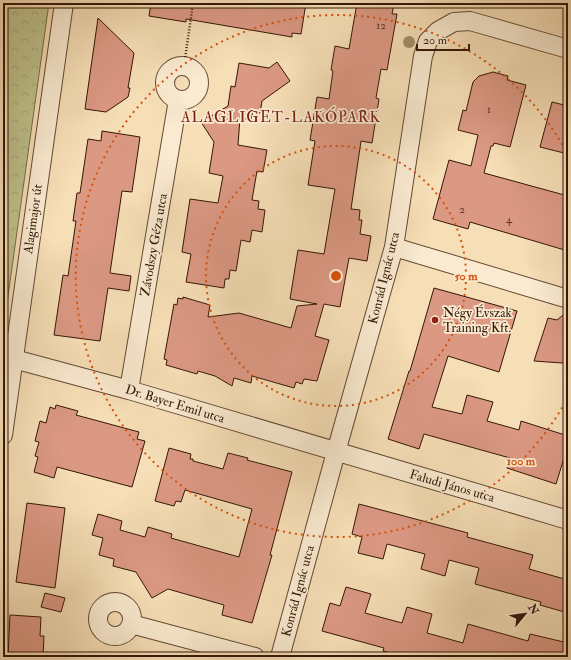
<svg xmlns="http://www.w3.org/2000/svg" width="571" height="660" font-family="'IM FELL Double Pica',serif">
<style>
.forest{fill:url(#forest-crowns);stroke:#796c4a}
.building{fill:#db9883;stroke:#341707}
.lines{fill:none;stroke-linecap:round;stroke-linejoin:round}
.street-casing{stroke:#644933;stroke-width:20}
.path{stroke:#341707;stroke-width:2.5;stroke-dasharray:1 2;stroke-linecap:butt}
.street{stroke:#f9ead0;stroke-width:18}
.tree{fill:#a28d6c}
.ring{fill:none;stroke:#d6520c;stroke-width:2;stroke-dasharray:2 4}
.poi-dot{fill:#8f2418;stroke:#f9ead0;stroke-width:1.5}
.labels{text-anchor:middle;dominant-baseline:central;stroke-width:3.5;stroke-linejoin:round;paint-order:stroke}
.number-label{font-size:11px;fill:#5e3726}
.street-label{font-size:13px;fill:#341707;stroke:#f9ead0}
.poi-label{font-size:13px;fill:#341707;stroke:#f9ead0;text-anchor:start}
.quarter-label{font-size:15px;letter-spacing:1px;fill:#7a1f14;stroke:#f9ead0}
.centre{fill:#d6520c;stroke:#f9ead0;stroke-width:2}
.ring-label{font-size:12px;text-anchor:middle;font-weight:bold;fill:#d6520c;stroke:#f9ead0;stroke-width:3.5;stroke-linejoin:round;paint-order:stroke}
</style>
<defs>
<pattern id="forest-crowns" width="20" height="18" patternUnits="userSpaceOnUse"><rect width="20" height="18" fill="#bec18c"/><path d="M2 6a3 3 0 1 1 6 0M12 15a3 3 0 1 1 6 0" fill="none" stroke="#a4a577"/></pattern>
</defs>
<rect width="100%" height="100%" fill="#f6deb6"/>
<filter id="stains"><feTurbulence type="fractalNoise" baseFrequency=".005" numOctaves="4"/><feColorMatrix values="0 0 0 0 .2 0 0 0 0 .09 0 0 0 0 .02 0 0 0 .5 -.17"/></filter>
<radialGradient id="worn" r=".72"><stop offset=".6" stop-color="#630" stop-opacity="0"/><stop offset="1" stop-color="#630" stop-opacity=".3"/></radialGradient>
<!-- forest -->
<path class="forest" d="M 3,3 L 49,3 L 3,332 Z"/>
<!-- building -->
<path class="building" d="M 151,3 L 306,3 L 301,34 L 292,33 L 292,37 L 186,19 L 186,22 L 149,16 Z
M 357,3 L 394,3 L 392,14 L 397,14 L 387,70 L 381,69 L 376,98 L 379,99 L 372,143 L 361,141 L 351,209 L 360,210 L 359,220 L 362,220 L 360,234 L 371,236 L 367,261 L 349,258 L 340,307 L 324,304 L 315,336 L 329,340 L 317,381 L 304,379 L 302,384 L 296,382 L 294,388 L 252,376 L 251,383 L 234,378 L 232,386 L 215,376 L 198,371 L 197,374 L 166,365 L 167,360 L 164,359 L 174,304 L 177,305 L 178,298 L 183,299 L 183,297 L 210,305 L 208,317 L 239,313 L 291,328 L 297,306 L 317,304 L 290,299 L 298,250 L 324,254 L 335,189 L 308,185 L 315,141 L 310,140 L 317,97 L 329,99 L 333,71 L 331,70 L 335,46 L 349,49 Z
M 98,18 L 134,53 L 128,88 L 130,88 L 128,97 L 106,112 L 85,109 Z
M 277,62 L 290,81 L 262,101 L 260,113 L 253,112 L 251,120 L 240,118 L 238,145 L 267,150 L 263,172 L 257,171 L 252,200 L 259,201 L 258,209 L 265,210 L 262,232 L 252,230 L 250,242 L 241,240 L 236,271 L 230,270 L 229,279 L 225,279 L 224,288 L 186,282 L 191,254 L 182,252 L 190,199 L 218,203 L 223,176 L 209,173 L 214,142 L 201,122 L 228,106 L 231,86 L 235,87 L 239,63 L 269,68 Z
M 493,72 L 508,76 L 507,80 L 526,85 L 510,147 L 494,143 L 493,146 L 491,146 L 484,173 L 568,196 L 568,251 L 470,222 L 468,229 L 433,219 L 449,160 L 471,166 L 478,135 L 458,130 L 463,110 L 466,111 L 473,82 L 479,76 Z
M 552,102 L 568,106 L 568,154 L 540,147 Z
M 102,131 L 140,137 L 132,192 L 122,191 L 110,273 L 131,276 L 129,291 L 108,288 L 100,341 L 54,335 L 63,275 L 68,276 L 76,221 L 73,221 L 77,193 L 80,193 L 88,139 L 101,141 Z
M 434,288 L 517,311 L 499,372 L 448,356 L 432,407 L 462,414 L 467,395 L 493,402 L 487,421 L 519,430 L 521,421 L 568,436 L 568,445 L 556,484 L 507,468 L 510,458 L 424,434 L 419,449 L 388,439 L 409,371 L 410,371 Z
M 568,311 L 568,360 L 562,363 L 534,361 L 548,318 L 557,320 Z
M 56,405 L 78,411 L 76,415 L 139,432 L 137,439 L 145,441 L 132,487 L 57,467 L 54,478 L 34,472 L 38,457 L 35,456 L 39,442 L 35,441 L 40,421 L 46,423 L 50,407 L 55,409 Z
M 169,448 L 191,454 L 190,459 L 193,459 L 193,461 L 223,469 L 228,453 L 248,458 L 247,460 L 292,472 L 270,555 L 272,555 L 252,623 L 222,615 L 224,605 L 168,589 L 152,598 L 136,572 L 113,566 L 114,559 L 99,555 L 103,538 L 92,535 L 98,514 L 122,521 L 120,530 L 145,537 L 148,527 L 172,534 L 171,538 L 239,557 L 252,509 L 185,490 L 181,502 L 176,501 L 174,506 L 155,501 Z
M 27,503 L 65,508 L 55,588 L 16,582 Z
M 359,504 L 468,533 L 467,537 L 533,555 L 529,569 L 568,580 L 568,613 L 540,605 L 541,602 L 475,584 L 479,568 L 449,560 L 445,576 L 421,569 L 425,554 L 387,544 L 383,559 L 358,553 L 362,537 L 352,534 Z
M 346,587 L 371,594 L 365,613 L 402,623 L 407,607 L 432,614 L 427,633 L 463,643 L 468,624 L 528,641 L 530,634 L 568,643 L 568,657 L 405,657 L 383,651 L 384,648 L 322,631 L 330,603 L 340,606 Z
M 45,593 L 65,598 L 61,612 L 41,607 Z
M 10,615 L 41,617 L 40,636 L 44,636 L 43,657 L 8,657 Z"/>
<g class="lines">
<!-- street casing -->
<g class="street-casing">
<path id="street" d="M165 83a17 17 0 1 1 34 0a17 17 0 1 1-34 0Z
M 394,247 L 568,299
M 14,359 L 129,390 L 568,520
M 129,390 L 178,100
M 3,435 L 64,3
M98 619a17 17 0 1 1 34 0a17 17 0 1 1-34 0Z
M 131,624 L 255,657
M 280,657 L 336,452 L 394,247 L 423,56 L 428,41 L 438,31 L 454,22 L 470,21 L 568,49"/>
</g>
<!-- path -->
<path class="path" d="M 184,66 L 193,3"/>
<!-- street -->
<use href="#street" class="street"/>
</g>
<!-- trees -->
<circle class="tree" cx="409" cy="42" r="6"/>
<!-- distance rings -->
<g class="ring">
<circle cx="336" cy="276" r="130"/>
<path d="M568 397A261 261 0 1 1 568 155"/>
</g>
<!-- markers -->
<circle class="poi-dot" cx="435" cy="320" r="4"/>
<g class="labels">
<!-- number labels -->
<g class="number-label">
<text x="381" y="25">12</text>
<text x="489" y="109">1</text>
<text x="462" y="209">2</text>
<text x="509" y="219">4</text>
</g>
<!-- street labels -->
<g class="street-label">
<text transform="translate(33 219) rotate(-82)">Alagimajor út</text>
<text transform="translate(154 245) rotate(-80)">Závodszy Géza utca</text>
<text transform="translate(384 278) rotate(-76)">Konrád Ignác utca</text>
<text transform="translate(175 404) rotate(17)">Dr. Bayer Emil utca</text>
<text transform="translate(452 486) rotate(16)">Faludi János utca</text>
<text transform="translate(298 591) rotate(-75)">Konrád Ignác utca</text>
</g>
<!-- poi labels -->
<g class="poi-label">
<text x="443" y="313">Négy Évszak<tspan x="443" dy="15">Training Kft.</tspan></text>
</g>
<!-- quarter labels -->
<g class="quarter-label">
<text x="281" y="117">ALAGLIGET-LAKÓPARK</text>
</g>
</g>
<circle cx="336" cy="276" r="6" class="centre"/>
<g class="ring-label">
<text x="466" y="280">50 m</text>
<text x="521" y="465">100 m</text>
</g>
<!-- margin -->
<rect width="571" height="660" fill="none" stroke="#f6deb6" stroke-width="16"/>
<rect x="4" y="4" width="563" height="652" fill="none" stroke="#341707" stroke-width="2"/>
<rect x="8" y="8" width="555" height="644" fill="none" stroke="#341707"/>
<!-- north arrow -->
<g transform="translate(525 614) rotate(61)" stroke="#f9ead0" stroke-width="3" paint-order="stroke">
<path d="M0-3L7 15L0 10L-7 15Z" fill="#341707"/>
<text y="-6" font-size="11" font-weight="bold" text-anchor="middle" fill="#341707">N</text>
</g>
<!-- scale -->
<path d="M417 44v6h52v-6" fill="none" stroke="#341707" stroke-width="2"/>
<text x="423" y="44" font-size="12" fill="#341707" stroke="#f9ead0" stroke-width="3" paint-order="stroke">20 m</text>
<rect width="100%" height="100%" filter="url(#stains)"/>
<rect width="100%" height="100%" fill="url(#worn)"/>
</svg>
